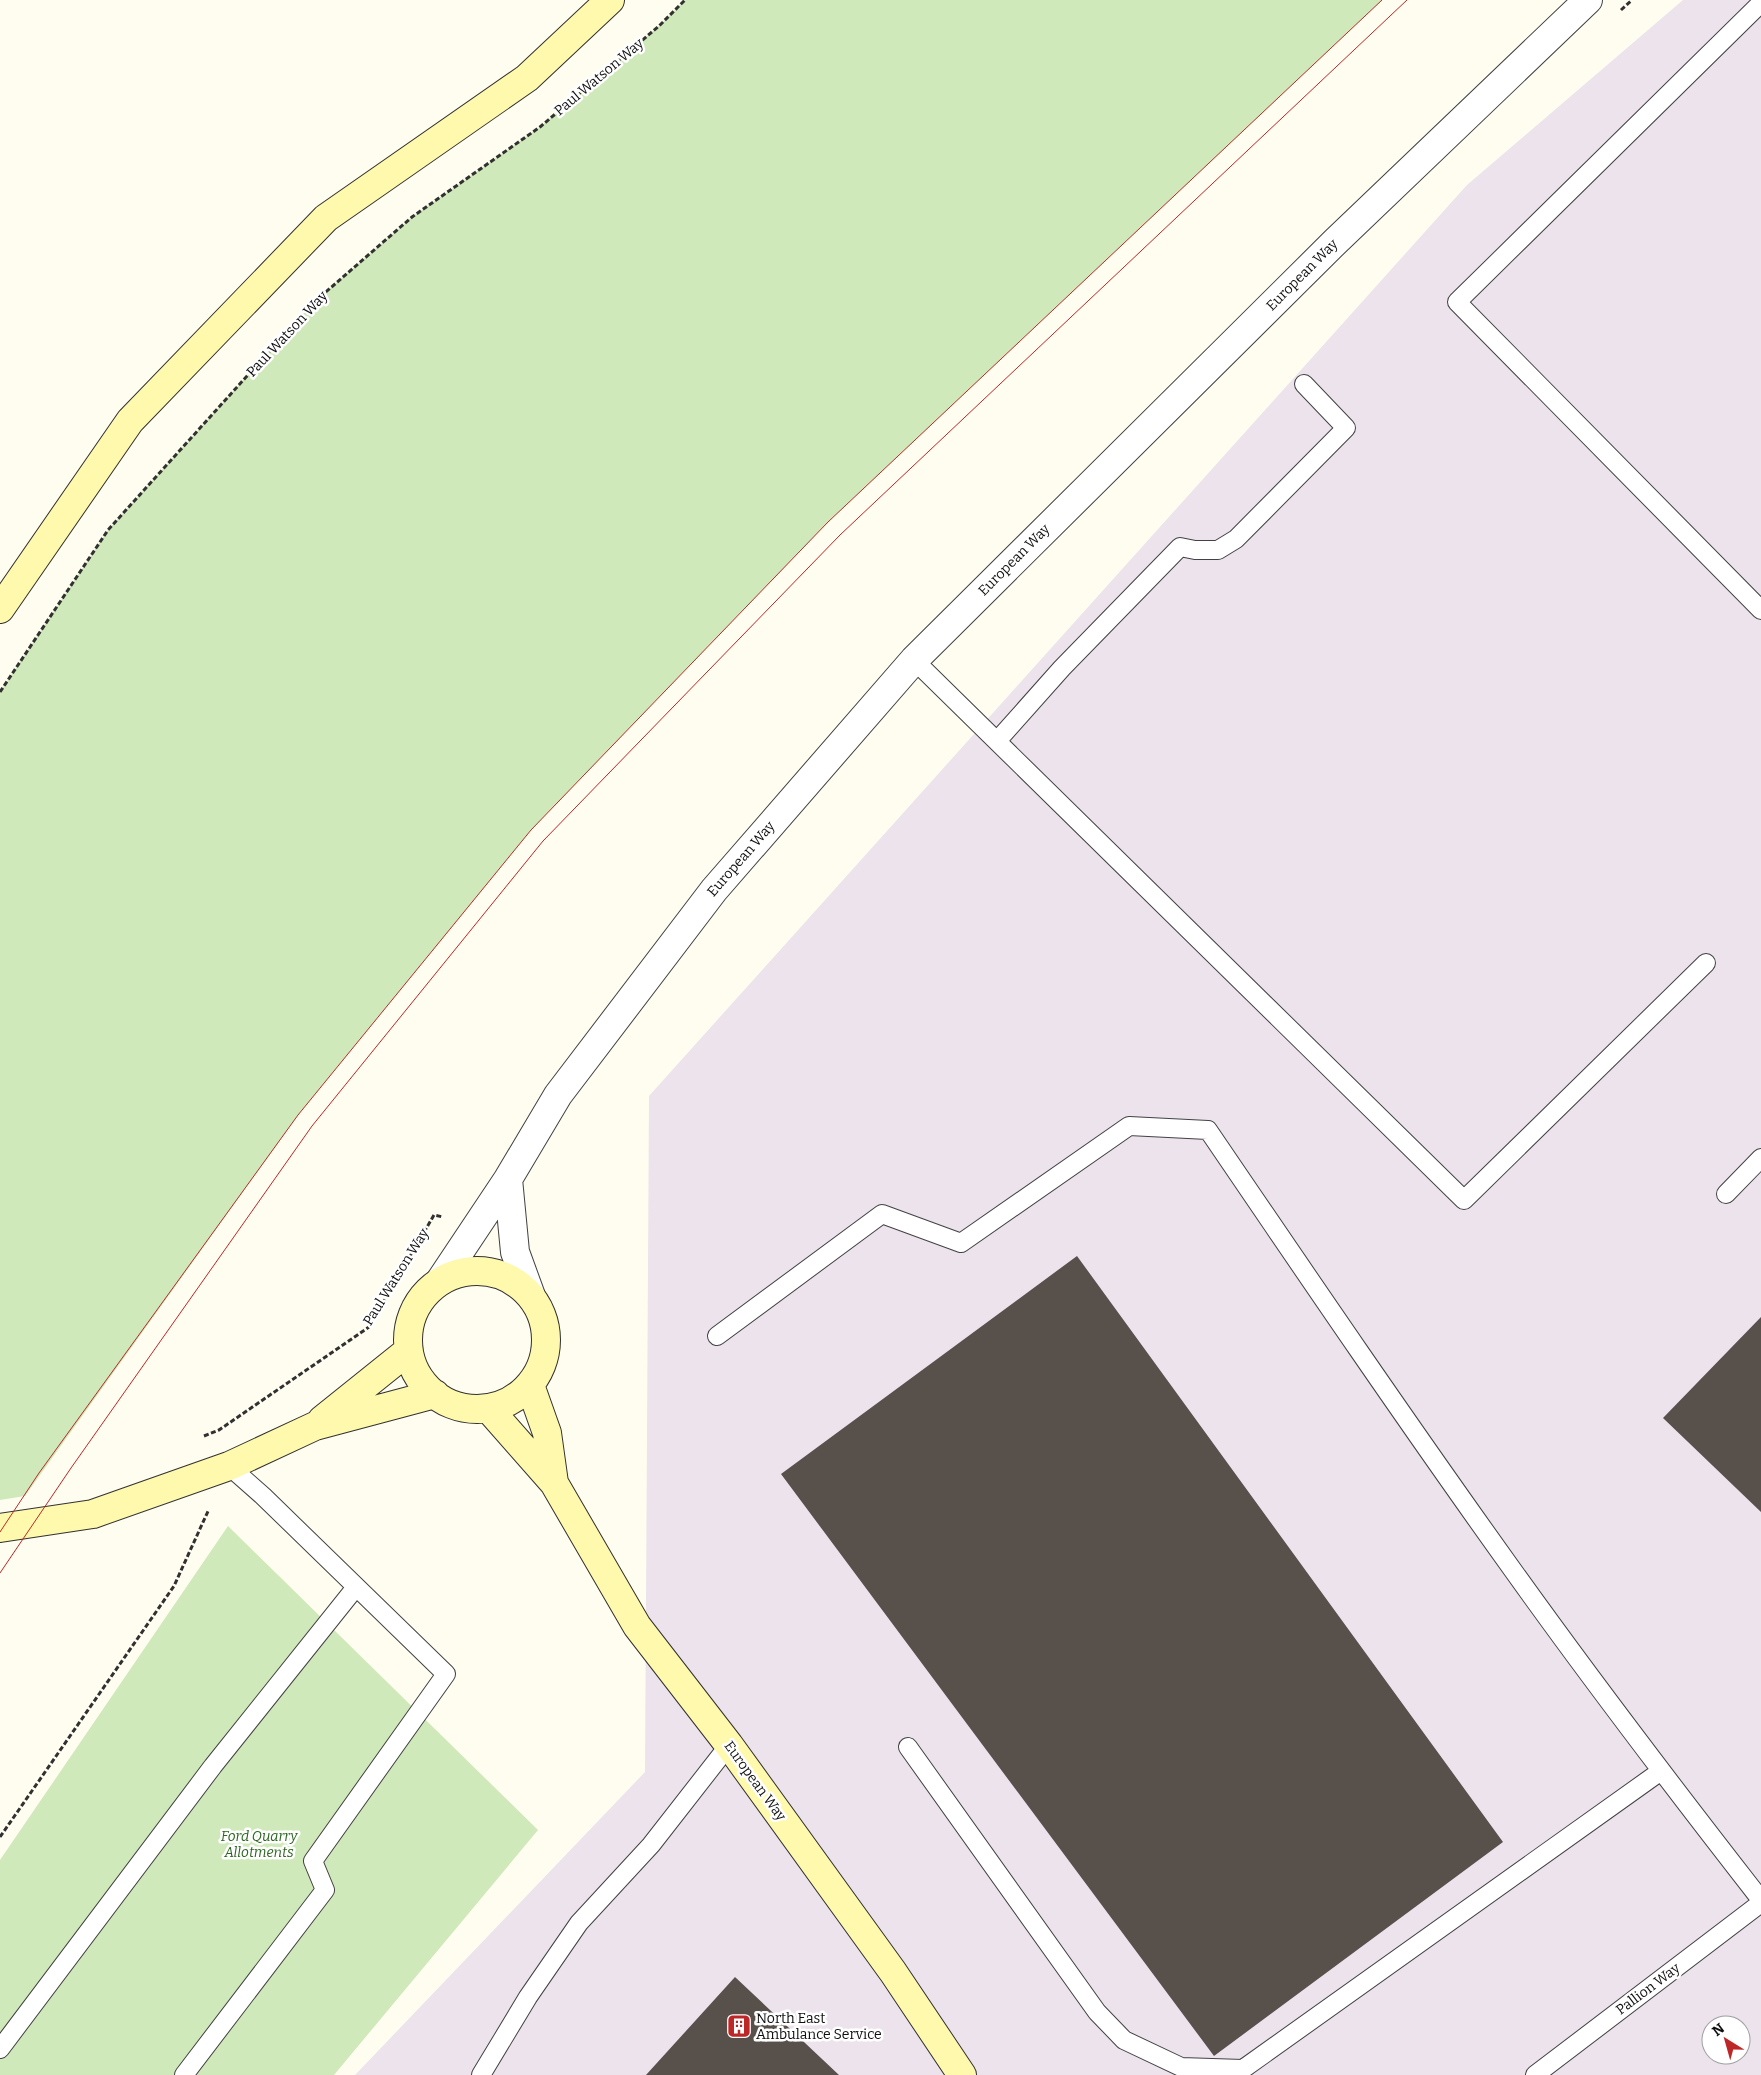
<svg xmlns="http://www.w3.org/2000/svg" width="1761" height="2075" font-family="Bitter,serif">
<style>
.industrial{fill:#ece3ed;fill-rule:evenodd}
.green{fill:#d0e9ba}
.building{fill:#57504b}
.lines{fill:none;stroke-linecap:round;stroke-linejoin:round}
.service-casing{stroke:#424242;stroke-width:20}
.tertiary-casing{stroke:#424242;stroke-width:30}
.secondary-casing{stroke:#313131;stroke-width:30}
.path{stroke:#313131;stroke-width:3;stroke-dasharray:5 2.5;stroke-linecap:butt}
.service{stroke:#fff;stroke-width:18}
.tertiary{stroke:#fff;stroke-width:28}
.secondary{stroke:#fef9ac;stroke-width:28}
.tram{stroke:#be2727;stroke-width:1}
.labels{text-anchor:middle;dominant-baseline:central;stroke-width:5;stroke-linejoin:round;paint-order:stroke}
.street-label{font-size:14px;fill:#0f0f0f;stroke:#fff}
.park-label{font-size:14px;font-style:italic;fill:#2a661f;stroke:#fff}
.poi-label{font-size:14px;fill:#0f0f0f;stroke:#fff;text-anchor:start}
</style>
<rect width="100%" height="100%" fill="#fffdf0"/>
<!-- industrial -->
<path class="industrial" d="M 1683,0 L 1761,0 L 1761,2075 L 355,2075 L 645,1772 L 649,1096 L 1467,185 ZM 1711,2025 L 1741,2025 L 1741,2055 L 1711,2055 Z"/>
<!-- green -->
<path class="green" d="M 685,0 L 1382,0 L 828,522 L 531,830 L 298,1115 L 25,1496 L 0,1500 L 0,692 L 108,530 L 312,304 L 412,217 L 540,127 L 659,26 Z
M 228,1526 L 538,1830 L 334,2075 L 0,2075 L 0,1860 Z"/>
<!-- building -->
<path class="building" d="M 1077,1256 L 1503,1842 L 1214,2056 L 781,1474 Z
M 1761,1317 L 1761,1512 L 1663,1418 Z
M 735,1977 L 839,2075 L 646,2075 Z"/>
<g class="lines">
<!-- service casing -->
<g class="service-casing">
<path id="service" d="M 1761,3 L 1457,302 L 1761,610
M 914,660 L 1464,1200 L 1706,963
M 997,741 L 1062,668 L 1180,547 L 1195,550 L 1218,550 L 1236,539 L 1346,428 L 1304,384
M 1726,1194 L 1761,1158
M 717,1336 L 882,1214 L 961,1243 L 1129,1126 L 1208,1130 C 1308,1277 1408,1424 1512,1569 C 1592,1681 1676,1791 1761,1900
M 908,1747 L 1097,2012 L 1124,2040 L 1181,2067 L 1243,2069 L 1661,1771
M 0,2049 L 213,1766 L 356,1587
M 184,2075 L 325,1890 L 313,1861 L 446,1674 L 263,1496 L 229,1466
M 481,2075 L 528,1997 L 579,1923 L 651,1845 L 729,1745
M 1535,2075 L 1761,1903"/>
</g>
<!-- tertiary casing -->
<g class="tertiary-casing">
<path id="tertiary" d="M 508,1179 L 515,1252 L 531,1296
M 440,1281 L 508,1179 L 558,1095 L 714,890 L 914,660 L 1335,242 L 1588,0"/>
</g>
<!-- secondary casing -->
<g class="secondary-casing">
<path id="secondary" d="M 0,609 L 130,421 L 326,218 L 527,78 L 610,0
M408 1340a69 69 0 1 1 138 0a69 69 0 1 1-138 0Z
M 530,1385 L 547,1433 L 554,1483
M 488,1408 L 554,1483 L 637,1626 L 729,1745 L 893,1972 L 962,2075
M 322,1420 L 408,1351
M 0,1528 L 93,1514 L 229,1466 L 315,1426 L 435,1394"/>
</g>
<!-- path -->
<path class="path" d="M 1621,10 L 1632,0
M 0,692 L 108,530 L 312,304 L 412,217 L 540,127 L 659,26 L 685,0
M 204,1436 L 219,1430 L 369,1327 L 434,1215 L 443,1217
M 0,1837 L 174,1586 L 209,1509"/>
<!-- service -->
<use href="#service" class="service"/>
<!-- tertiary -->
<use href="#tertiary" class="tertiary"/>
<!-- secondary -->
<use href="#secondary" class="secondary"/>
<!-- tram -->
<path class="tram" d="M 0,1532 L 39,1473 L 298,1115 L 531,830 L 828,522 L 1382,0
M 0,1573 L 71,1468 L 312,1126 L 543,841 L 840,535 L 1407,0"/>
</g>
<!-- icons -->
<defs>
<g id="building-square" transform="scale(1.25)"><rect x="-9" y="-9" width="18" height="18" rx="4" fill="#be2727" stroke="#fff"/><path d="M-4-6H4V6H1V3H-1V6H-4ZM-2.5-4.3h1.7v1.8h-1.7ZM.8-4.3h1.7v1.8H.8ZM-2.5-1h1.7V.8h-1.7ZM.8-1h1.7V.8H.8Z" fill="#fff"/></g>
</defs>
<g fill-rule="evenodd">
<use href="#building-square" x="739" y="2026"/>
</g>
<g class="labels">
<!-- street labels -->
<g class="street-label">
<text transform="translate(599 77) rotate(-40)">Paul Watson Way</text>
<text transform="translate(1302 275) rotate(-45)">European Way</text>
<text transform="translate(287 334) rotate(-47)">Paul Watson Way</text>
<text transform="translate(1014 560) rotate(-45)">European Way</text>
<text transform="translate(741 859) rotate(-49)">European Way</text>
<text transform="translate(396 1277) rotate(-58)">Paul Watson Way</text>
<text transform="translate(755 1781) rotate(54)">European Way</text>
<text transform="translate(1648 1989) rotate(-37)">Pallion Way</text>
</g>
<!-- park labels -->
<g class="park-label">
<text x="259" y="1836">Ford Quarry<tspan x="259" dy="16">Allotments</tspan></text>
</g>
<!-- poi labels -->
<g class="poi-label">
<text x="756" y="2018">North East<tspan x="756" dy="16">Ambulance Service</tspan></text>
</g>
</g>
<!-- north arrow -->
<g transform="translate(1726 2040) rotate(323)"><circle r="24" fill="#ffffff" stroke="#9f9f9f"/>
<path d="M0-4L9 19L0 12L-9 19Z" fill="#be2727"/>
<text y="-8" font-size="14" font-weight="bold" text-anchor="middle" fill="#0f0f0f">N</text>
</g>
</svg>
